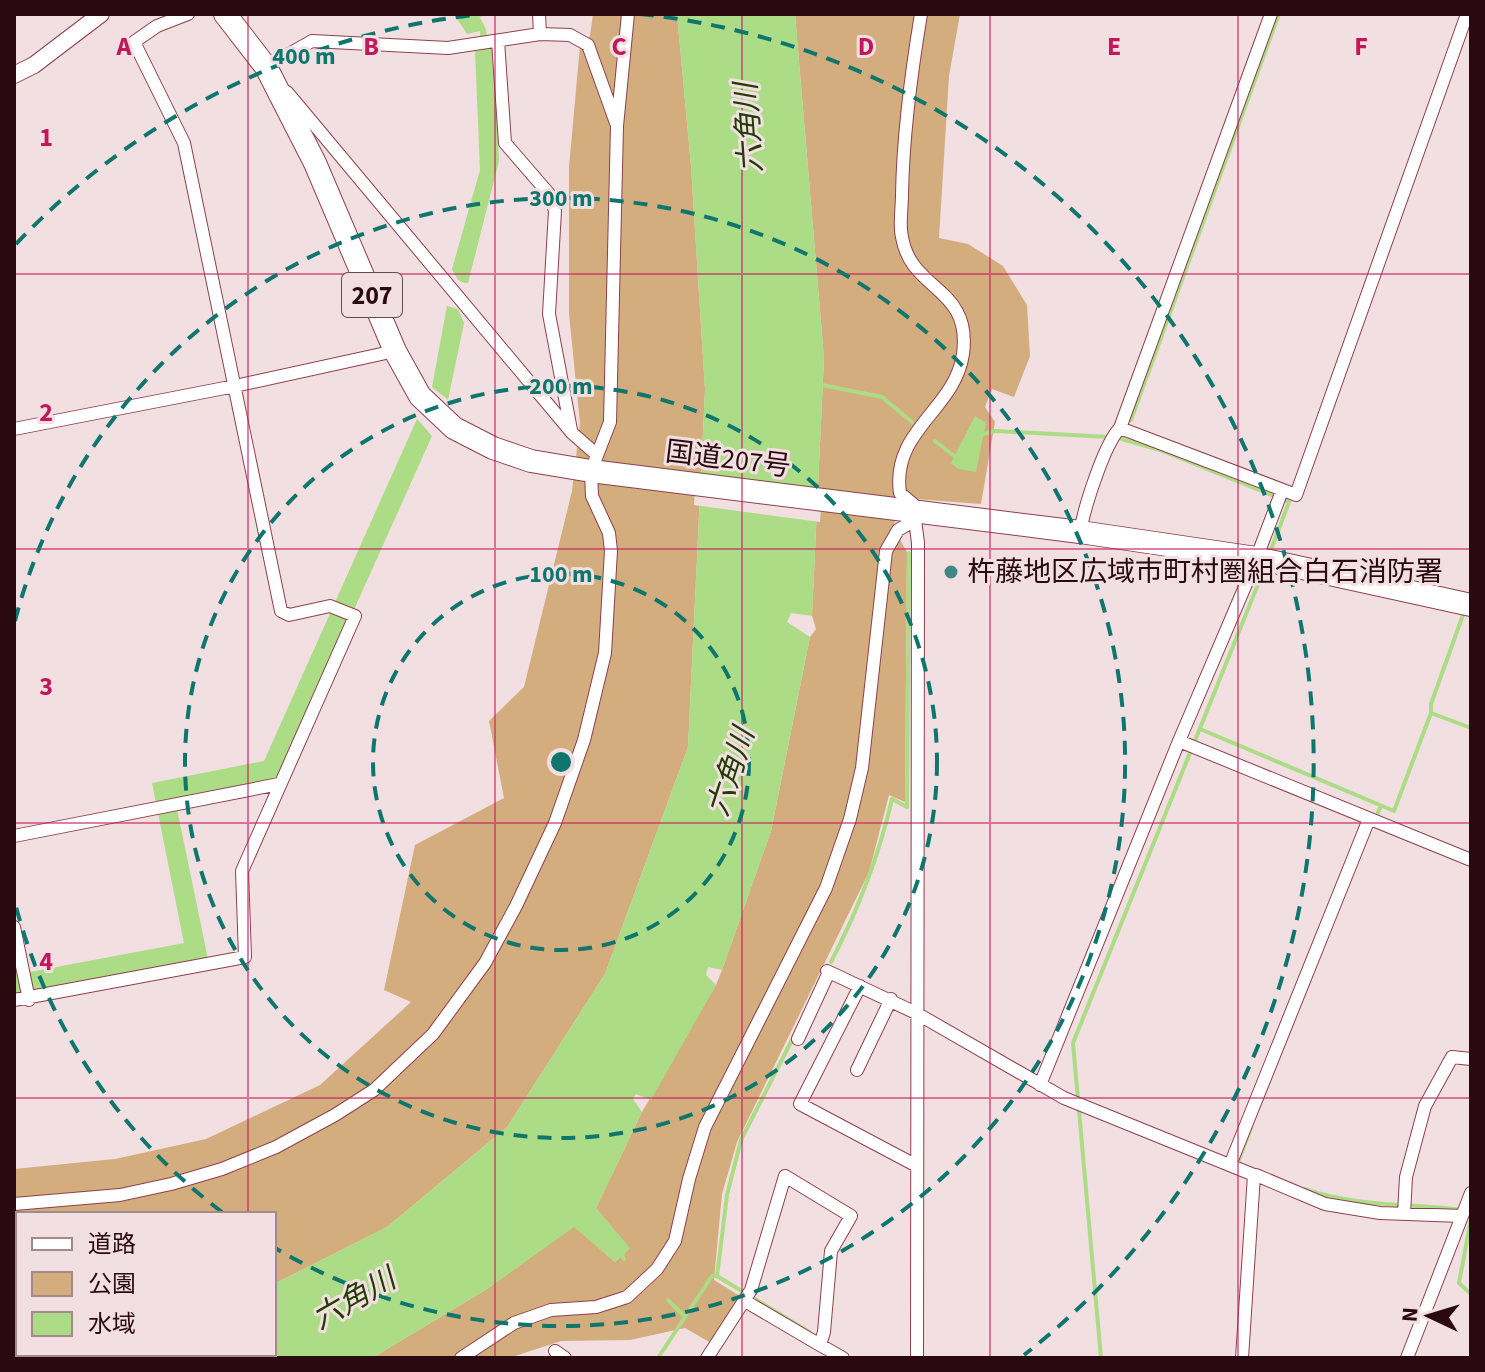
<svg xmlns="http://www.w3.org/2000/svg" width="1485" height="1372" font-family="'Source Sans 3','Noto Sans JP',sans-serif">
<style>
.green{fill:#d3ad7d}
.water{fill:#acdc85}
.pier{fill:#f2dfe1}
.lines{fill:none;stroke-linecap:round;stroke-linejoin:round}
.stream{stroke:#acdc85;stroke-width:4}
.street-casing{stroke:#8d404d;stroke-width:14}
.secondary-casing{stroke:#8d404d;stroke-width:18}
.highway-casing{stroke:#8d404d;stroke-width:24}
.street{stroke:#fff;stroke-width:12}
.secondary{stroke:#fff;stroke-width:16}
.highway{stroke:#fff;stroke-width:22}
.grid{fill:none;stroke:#c2185b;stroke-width:2;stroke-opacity:0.55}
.ring{fill:none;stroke:#0f766e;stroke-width:4;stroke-dasharray:14 10}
.poi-dot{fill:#408885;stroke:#f2dfe1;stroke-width:3}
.labels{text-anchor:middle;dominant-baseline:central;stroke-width:6;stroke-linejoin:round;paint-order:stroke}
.shield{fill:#f2dfe1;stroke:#664a4f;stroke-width:2}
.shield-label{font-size:26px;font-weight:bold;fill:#2a0a10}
.street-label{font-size:28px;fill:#2a0a10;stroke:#f2dfe1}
.poi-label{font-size:28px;fill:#2a0a10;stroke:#f2dfe1;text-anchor:start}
.water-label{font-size:30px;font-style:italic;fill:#213d00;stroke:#f2dfe1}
.grid-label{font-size:26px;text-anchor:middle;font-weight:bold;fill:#c2185b;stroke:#f2dfe1;stroke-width:6;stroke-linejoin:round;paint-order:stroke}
.centre{fill:#0f766e;stroke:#f2dfe1;stroke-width:4}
.ring-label{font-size:24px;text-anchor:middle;font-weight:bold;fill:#0f766e;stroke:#f2dfe1;stroke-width:6;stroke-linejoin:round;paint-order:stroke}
</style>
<rect width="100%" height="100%" fill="#f2dfe1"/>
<!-- green -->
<path class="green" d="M 593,14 L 677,14 L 691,166 L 705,389 L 688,747 L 605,974 L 507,1127 L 387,1227 L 274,1284 L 274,1214 L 18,1214 L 18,1334 L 14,1334 L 14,1169 L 115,1159 L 206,1139 L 320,1085 L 411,1002 L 384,990 L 415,845 L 504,798 L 489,721 L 524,687 L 572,491 L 580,423 L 569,314 L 569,167 L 580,46 L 590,36 Z
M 795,14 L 960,14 L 949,76 L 939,238 L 968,244 L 1003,266 L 1027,305 L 1030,356 L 1014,397 L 992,389 L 985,407 L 995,422 L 981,504 L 902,498 L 893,528 L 907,552 L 905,802 L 889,795 L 869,872 L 737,1142 L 722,1194 L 714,1280 L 740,1296 L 711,1343 L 685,1328 L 630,1340 L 561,1341 L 509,1358 L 372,1358 L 487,1289 L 574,1226 L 615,1262 L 629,1249 L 596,1208 L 642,1112 L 716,985 L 722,970 L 771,831 L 810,637 L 816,629 L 812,616 L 824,358 Z"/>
<!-- water -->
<path class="water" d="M 454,14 L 478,14 L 486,29 L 488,49 L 494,48 L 499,161 L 468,283 C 458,283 456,277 452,269 L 480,170 L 475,51 L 481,50 L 480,31 L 467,34 Z
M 677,14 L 795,14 L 824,358 L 812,616 L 791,613 L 787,622 L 810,637 L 771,831 L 722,970 L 708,967 L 706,975 L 716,985 L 651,1100 L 636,1094 L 633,1099 L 642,1112 L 596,1208 L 630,1248 L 624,1254 L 626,1260 L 624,1262 L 620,1257 L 615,1262 L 574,1227 L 487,1289 L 372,1358 L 14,1358 L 14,1334 L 18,1334 L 18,1354 L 274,1354 L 274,1284 L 387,1227 L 507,1127 L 605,974 L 688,747 L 705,389 L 691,166 Z
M 447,306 L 458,309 L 464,323 L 448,400 L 432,387 Z
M 975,416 L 986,423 L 976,472 L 958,469 L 951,463 Z
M 417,419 L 432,436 L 278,779 L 177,809 L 208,959 L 14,995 L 14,975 L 184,943 L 152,783 L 264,761 Z"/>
<!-- pier -->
<path class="pier" d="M 696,476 L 822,492 L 820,522 L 694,505 Z"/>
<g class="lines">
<!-- stream -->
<path class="stream" d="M 817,384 L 882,397 L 912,422
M 1131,420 L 1279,14
M 979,435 L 996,431 L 1109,437
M 1118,438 L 1160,450 L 1289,502 L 1269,555
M 935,441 L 958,459
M 1431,713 L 1471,728
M 1200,729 L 1394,811 L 1431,713 L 1431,704 L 1464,612
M 1375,819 L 1381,806
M 831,962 C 858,910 879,856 892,799 L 907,807 L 909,553
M 1240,1163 L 1238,1162 L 1251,1128
M 1304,1189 C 1360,1208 1414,1203 1471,1211
M 1471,1219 L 1459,1283 L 1471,1294
M 717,1276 L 727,1195 L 741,1140 L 794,1036
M 668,1300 L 685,1317
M 658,1358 L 712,1276 L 717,1276 L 809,1332
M 1101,1358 L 1073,1043 L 1265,567"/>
<!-- street casing -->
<g class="street-casing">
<path id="street" d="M 539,14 L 540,34
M 498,41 L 505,143 L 550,195 L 555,211 L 549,314 L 571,430
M 267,68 L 266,67 L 312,41 L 448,48 L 540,34 L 570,35 L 588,45 L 616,123
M 287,92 L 572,433 L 596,454
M 1120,428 L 1296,495 L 1467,14
M 14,429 L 235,386 L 395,351
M 1080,532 C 1084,509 1104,444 1120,428 L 1271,14
M 1179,741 L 1471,860
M 14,836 L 279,784
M 14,927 L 29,1000
M 827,971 L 916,1013 L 1064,1098 L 1254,1175 L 1242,1358
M 860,986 L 800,1104 L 917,1166
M 14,1000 L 245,957 L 242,871 L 355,616 L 330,606 L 289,615 L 281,611 L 184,143 L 134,42 L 157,26 L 188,14
M 798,1039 L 829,972
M 857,1070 L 891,999
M 1040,1085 L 1179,741 L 1252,570 L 1280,496 L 1280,489
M 1230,1165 L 1369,819
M 1256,1175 L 1325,1204 L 1380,1213 L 1462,1216
M 14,1204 L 120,1195 L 171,1184 L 222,1169 L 276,1147 L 335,1115 L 374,1090 L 433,1034 L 485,963 L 516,906 L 555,823 L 584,740 L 605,653 L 611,551 L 609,533 L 592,496 L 591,471 L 610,422 L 617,126 L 628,14
M 1404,1214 L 1406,1177 L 1425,1106 L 1452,1057 L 1471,1059
M 745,1301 L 820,1345
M 555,1351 L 565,1358
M 461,1358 L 514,1323 L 551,1310 L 596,1307 L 627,1297 L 657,1269 L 675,1241 L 689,1179 L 705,1127 L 826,888 L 850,819 L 862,768 L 886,551 L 898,530 L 910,523 L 913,514
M 707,1358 L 751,1290 L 785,1176 L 851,1216 L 831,1251 L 824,1332 L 820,1345 L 843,1358
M 917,1358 L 918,543 L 913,504 L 900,493 C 891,430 955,410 963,354 C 972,286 911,292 902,237 C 899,224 902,209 902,195 C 903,134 911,74 921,14
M 1407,1358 L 1471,1193"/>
</g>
<!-- secondary casing -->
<g class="secondary-casing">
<path id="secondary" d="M 14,75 L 34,65 L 101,14"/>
</g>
<!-- highway casing -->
<g class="highway-casing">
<path id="highway" d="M 225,14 L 266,67 L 315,163 L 395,351 L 420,396 L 454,428 L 493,448 L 531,461 L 591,471 L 1080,532 L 1256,558 L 1471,605"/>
</g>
<!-- street -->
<use href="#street" class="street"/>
<!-- secondary -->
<use href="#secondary" class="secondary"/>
<!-- highway -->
<use href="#highway" class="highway"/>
</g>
<!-- grid -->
<path class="grid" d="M 248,14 L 248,1214M 495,14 L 495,1358M 742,14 L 742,1358M 990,14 L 990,1358M 1238,14 L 1238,1358M 14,274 L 1471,274M 14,549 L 1471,549M 14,823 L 1471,823M 14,1098 L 1471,1098M 248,1354 L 248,1358"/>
<!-- distance rings -->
<g class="ring">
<circle cx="561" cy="762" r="188"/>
<circle cx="561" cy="762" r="376"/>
<path d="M222 1212A564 564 0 0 1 15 903M15 621A564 564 0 1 1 275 1248"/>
<path d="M16 244A752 752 0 0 1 482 14M640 14A752 752 0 0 1 1024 1355"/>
</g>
<!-- markers -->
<circle class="poi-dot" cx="951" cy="572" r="8"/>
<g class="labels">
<!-- shield labels -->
<rect class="shield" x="342" y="273" width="60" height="44" rx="6"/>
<g class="shield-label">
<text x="372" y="295">207</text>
</g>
<!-- street labels -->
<g class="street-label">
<text transform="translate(728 459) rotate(7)">国道207号</text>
</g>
<!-- poi labels -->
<g class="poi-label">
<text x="967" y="572">杵藤地区広域市町村圏組合白石消防署</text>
</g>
<!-- water labels -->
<g class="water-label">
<text transform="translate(749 128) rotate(-94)">六角川</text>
<text transform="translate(731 772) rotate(-72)">六角川</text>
<text transform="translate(354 1299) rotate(-30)">六角川</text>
</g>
</g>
<g class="grid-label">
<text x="124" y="55">A</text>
<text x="371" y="55">B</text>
<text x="619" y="55">C</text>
<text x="866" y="55">D</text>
<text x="1114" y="55">E</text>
<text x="1361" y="55">F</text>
<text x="46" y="146">1</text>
<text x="46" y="421">2</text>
<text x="46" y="695">3</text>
<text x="46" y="970">4</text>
</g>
<circle cx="561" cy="762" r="12" class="centre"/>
<g class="ring-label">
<text x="304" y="64">400 m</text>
<text x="561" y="206">300 m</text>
<text x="561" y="394">200 m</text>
<text x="561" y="582">100 m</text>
</g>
<!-- border -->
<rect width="1485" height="1372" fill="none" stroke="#2a0a10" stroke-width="32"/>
<!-- legend -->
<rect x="16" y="1212" width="260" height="144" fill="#f2dfe1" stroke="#a28a8d" stroke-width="2"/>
<rect x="32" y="1238" width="40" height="12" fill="#ffffff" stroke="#a28a8d" stroke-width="2"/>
<text x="88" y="1252" font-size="24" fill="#2a0a10">道路</text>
<rect x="32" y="1272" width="40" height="24" fill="#d3ad7d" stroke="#a28a8d" stroke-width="2"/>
<text x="88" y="1292" font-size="24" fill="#2a0a10">公園</text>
<rect x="32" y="1312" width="40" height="24" fill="#acdc85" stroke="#a28a8d" stroke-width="2"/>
<text x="88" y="1332" font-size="24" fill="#2a0a10">水域</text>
<!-- north arrow -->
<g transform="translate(1429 1316) rotate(274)" stroke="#f2dfe1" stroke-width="6" paint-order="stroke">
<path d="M0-6L14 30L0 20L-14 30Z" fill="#2a0a10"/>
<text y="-12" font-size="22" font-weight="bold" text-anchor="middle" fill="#2a0a10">N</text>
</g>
</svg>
